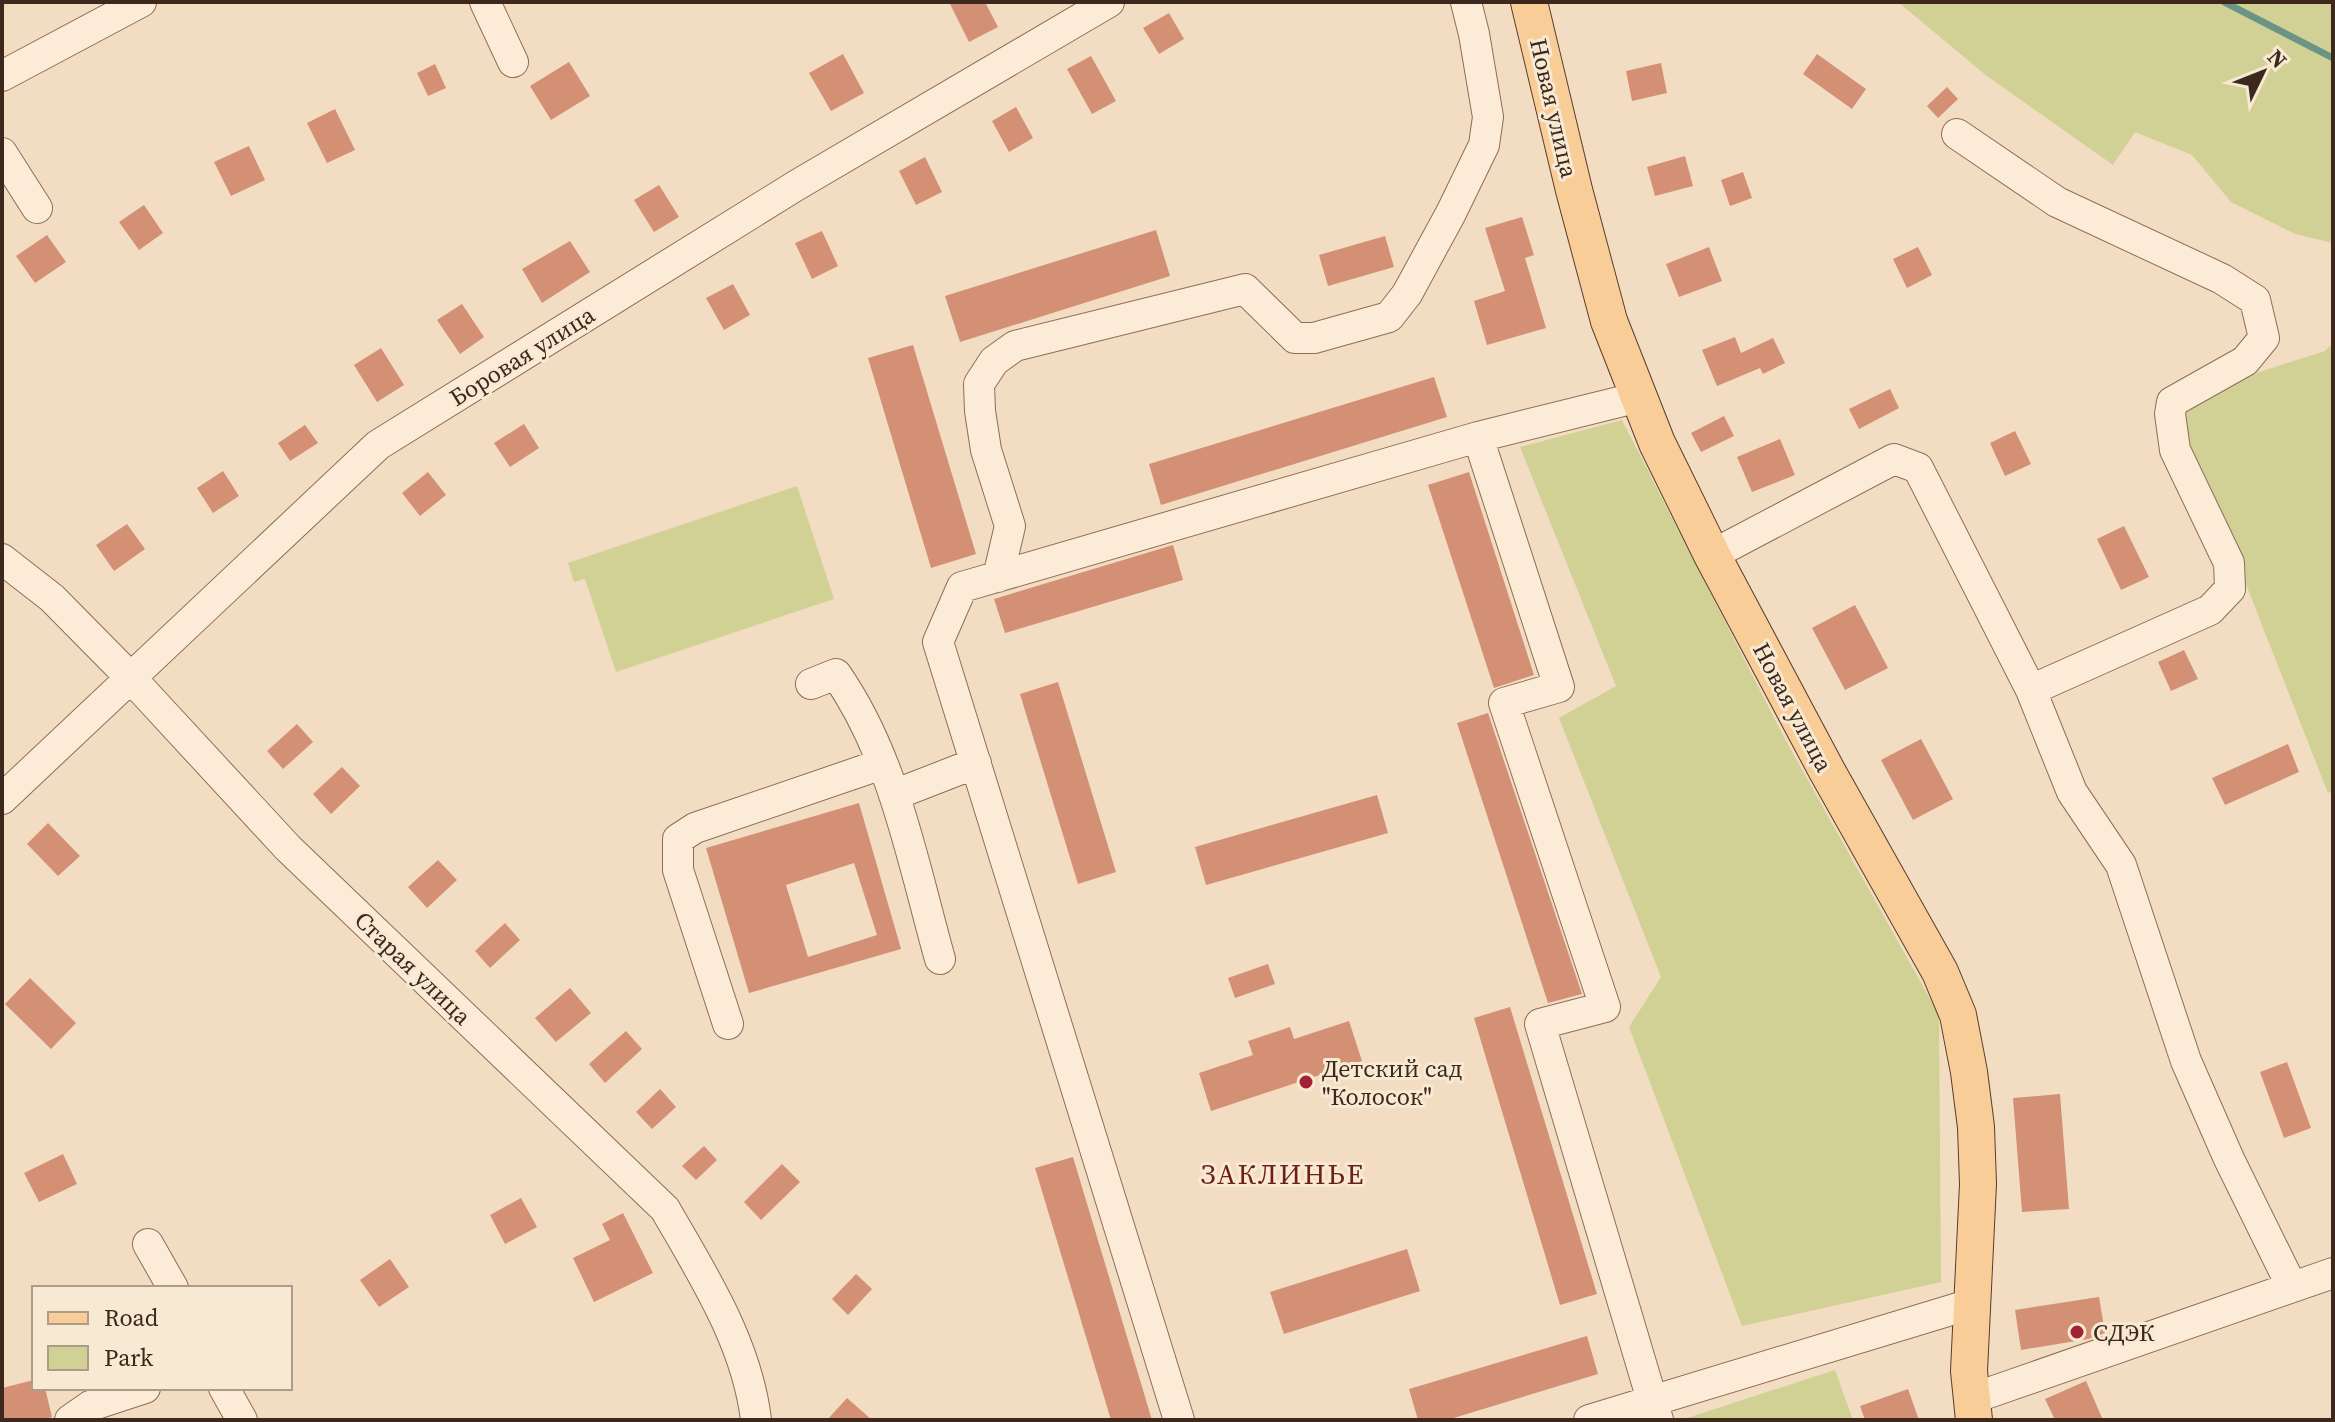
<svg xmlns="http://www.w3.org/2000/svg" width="2335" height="1422" font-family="'Source Serif 4',serif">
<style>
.green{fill:#d1d095}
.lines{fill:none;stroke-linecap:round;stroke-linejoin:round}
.stream{stroke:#6b9484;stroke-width:7}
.building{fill:#d39075;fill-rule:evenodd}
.minor-casing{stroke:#8e6d58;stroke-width:32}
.major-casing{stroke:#5b3c2c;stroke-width:38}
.minor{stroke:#fcecd7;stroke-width:30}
.major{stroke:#f8cd98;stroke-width:36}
.poi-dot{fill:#a22234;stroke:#f8e9d3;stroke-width:3}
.labels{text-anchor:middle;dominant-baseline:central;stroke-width:6;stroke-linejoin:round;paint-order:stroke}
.street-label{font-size:24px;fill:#3c281d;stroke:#f8e9d3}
.poi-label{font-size:24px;fill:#3c281d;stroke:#f8e9d3;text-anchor:start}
.quarter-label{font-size:28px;letter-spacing:2px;fill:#6d1f19;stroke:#f8e9d3}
</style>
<rect width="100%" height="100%" fill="#f2ddc3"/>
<!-- green -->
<path class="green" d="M 1898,2 L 2333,2 L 2333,243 L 2295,234 L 2231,202 L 2192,155 L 2135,132 L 2113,165 L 1987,76 Z
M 2333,343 L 2333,791 L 2328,793 L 2216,508 L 2178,420 L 2190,402 L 2228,382 L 2325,351 Z
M 1622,420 L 1786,741 L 1939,1015 L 1941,1282 L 1742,1326 L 1629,1027 L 1661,977 L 1559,718 L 1616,686 L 1520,447 Z
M 797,486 L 834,599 L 616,672 L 585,579 L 574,582 L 568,563 Z
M 1835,1370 L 1853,1420 L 1681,1420 Z"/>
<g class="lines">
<!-- stream -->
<path class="stream" d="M 2224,2 L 2333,58"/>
</g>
<!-- building -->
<path class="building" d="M 949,2 L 985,2 L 998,27 L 969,42 Z
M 1169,13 L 1184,39 L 1159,54 L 1143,28 Z
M 843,54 L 864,93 L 831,111 L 809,73 Z
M 1817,54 L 1866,89 L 1852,109 L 1803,74 Z
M 1091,56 L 1116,101 L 1092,114 L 1067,69 Z
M 569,62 L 590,96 L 551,120 L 530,86 Z
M 1661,63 L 1667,93 L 1632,101 L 1626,71 Z
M 435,64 L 446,88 L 428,96 L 417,73 Z
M 1947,87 L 1958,99 L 1938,118 L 1927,106 Z
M 1016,107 L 1033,138 L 1009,152 L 992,121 Z
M 335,109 L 355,150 L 327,163 L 307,123 Z
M 249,146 L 265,180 L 231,196 L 214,162 Z
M 1685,156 L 1693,186 L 1655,196 L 1647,167 Z
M 925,157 L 942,192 L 916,205 L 899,171 Z
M 1743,172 L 1752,198 L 1730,206 L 1721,180 Z
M 659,185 L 679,217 L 654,232 L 634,200 Z
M 144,205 L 163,233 L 139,250 L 119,222 Z
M 1522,217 L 1534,255 L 1525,258 L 1546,328 L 1487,345 L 1474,301 L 1505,291 L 1485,228 Z
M 1156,230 L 1170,276 L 960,342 L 945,296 Z
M 822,231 L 838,266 L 812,279 L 795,243 Z
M 47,235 L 66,262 L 35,283 L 16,256 Z
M 1385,236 L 1394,267 L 1328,286 L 1319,255 Z
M 570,241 L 590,272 L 542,303 L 522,269 Z
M 1709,247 L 1722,281 L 1679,297 L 1666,264 Z
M 1918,247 L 1932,275 L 1907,288 L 1893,259 Z
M 733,284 L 750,315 L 724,330 L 706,298 Z
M 462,304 L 484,337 L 460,354 L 437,320 Z
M 1735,337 L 1741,353 L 1773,338 L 1785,363 L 1763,374 L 1760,368 L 1717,386 L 1702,350 Z
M 913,345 L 976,554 L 931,568 L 868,358 Z
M 381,348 L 404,385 L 377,402 L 354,365 Z
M 1434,377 L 1447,417 L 1161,505 L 1149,464 Z
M 1890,389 L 1899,408 L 1859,429 L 1849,409 Z
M 1724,416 L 1734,436 L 1701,452 L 1691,433 Z
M 524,424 L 539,448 L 510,467 L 494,443 Z
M 305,425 L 318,443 L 290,461 L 278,443 Z
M 2015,431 L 2031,464 L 2005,476 L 1990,443 Z
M 1780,439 L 1795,475 L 1752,492 L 1737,457 Z
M 223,471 L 239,496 L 213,513 L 197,488 Z
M 428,472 L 446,495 L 420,516 L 402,493 Z
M 1469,472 L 1534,675 L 1494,688 L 1428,485 Z
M 127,524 L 145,549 L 114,571 L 96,545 Z
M 2124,526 L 2149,577 L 2121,590 L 2097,539 Z
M 1173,545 L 1183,580 L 1005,633 L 994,599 Z
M 1855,605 L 1888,668 L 1845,690 L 1812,628 Z
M 2184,650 L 2198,679 L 2171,691 L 2158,662 Z
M 1058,682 L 1116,872 L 1078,884 L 1020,694 Z
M 1488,713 L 1582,994 L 1548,1003 L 1457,723 Z
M 297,724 L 313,742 L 283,769 L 267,751 Z
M 1921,739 L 1953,799 L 1913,820 L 1881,760 Z
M 2288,744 L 2299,772 L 2225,805 L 2212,778 Z
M 342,767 L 360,786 L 331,814 L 313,794 Z
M 1377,795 L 1388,833 L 1206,885 L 1195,847 Z
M 859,803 L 901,949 L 749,993 L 706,848 ZM 854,863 L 877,935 L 808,957 L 786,885 Z
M 48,823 L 80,856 L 58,876 L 27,844 Z
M 438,860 L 457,880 L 427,908 L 408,887 Z
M 505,923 L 520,940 L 490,968 L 475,951 Z
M 1268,964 L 1275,984 L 1235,998 L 1228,978 Z
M 30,978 L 76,1023 L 51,1049 L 5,1004 Z
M 570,988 L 591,1013 L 556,1042 L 535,1018 Z
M 1510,1007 L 1597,1294 L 1560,1305 L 1474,1018 Z
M 1349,1021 L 1362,1061 L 1211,1111 L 1199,1073 L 1253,1055 L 1248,1041 L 1290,1027 L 1294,1039 Z
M 626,1031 L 642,1049 L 605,1083 L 589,1064 Z
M 2287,1062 L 2311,1128 L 2284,1138 L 2260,1072 Z
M 660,1089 L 676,1107 L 652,1129 L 636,1112 Z
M 2060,1094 L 2069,1209 L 2022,1212 L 2013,1098 Z
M 704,1146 L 717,1160 L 696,1180 L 682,1166 Z
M 63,1154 L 77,1184 L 39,1202 L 24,1173 Z
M 1073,1157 L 1152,1420 L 1111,1420 L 1035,1168 Z
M 782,1164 L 800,1182 L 761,1220 L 744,1202 Z
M 521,1198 L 537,1227 L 505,1244 L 490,1215 Z
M 623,1213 L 653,1273 L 594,1302 L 573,1258 L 610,1240 L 602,1224 Z
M 1407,1249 L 1420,1291 L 1284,1334 L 1270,1292 Z
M 390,1259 L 409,1287 L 379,1307 L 360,1280 Z
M 856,1274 L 872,1289 L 848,1315 L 832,1299 Z
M 2099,1297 L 2105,1333 L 2088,1339 L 2021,1350 L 2015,1310 Z
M 1587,1336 L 1598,1374 L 1447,1420 L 1418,1420 L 1409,1389 Z
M 34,1380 L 34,1388 L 45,1388 L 52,1417 L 42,1420 L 2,1420 L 2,1388 Z
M 2086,1381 L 2103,1420 L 2055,1420 L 2045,1399 Z
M 1908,1389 L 1919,1420 L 1865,1420 L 1860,1406 Z
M 847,1398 L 872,1420 L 827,1420 Z"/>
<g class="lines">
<!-- minor casing -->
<g class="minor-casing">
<path id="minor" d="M 485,2 L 513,62
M 2,76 L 141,2
M 1957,134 L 2057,202 L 2222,279 L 2255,300 L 2264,338 L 2245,361 L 2172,402 L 2170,414 L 2175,450 L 2229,563 L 2230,589 L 2210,610 L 2031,690
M 2,153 L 37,208
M 1478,437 L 1559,687 L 1504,703 L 1605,1007 L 1540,1024 L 1658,1420
M 1712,555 L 1894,459 L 1918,468 L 2031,690 L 2072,792 L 2121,865 L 2186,1061 L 2229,1159 L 2292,1287
M 2,559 L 52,598 L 130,677 L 288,848 L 665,1209 C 703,1275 747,1343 756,1420
M 998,577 L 1010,526 L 986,450 L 980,411 L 979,384 L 994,361 L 1015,346 L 1245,289 L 1295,338 L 1314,338 L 1389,317 L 1407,294 L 1451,213 L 1484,145 L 1488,117 L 1474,34 L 1466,2
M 811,684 L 836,674 C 894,757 913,863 940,959
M 894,795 L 976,763
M 2,799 L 378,445 L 797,185 L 1109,2
M 728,1024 L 678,870 L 678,839 L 695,828 L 882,764
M 148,1244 L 173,1288
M 224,1388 L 242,1420
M 1971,1399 L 2333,1273
M 70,1420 L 90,1406 L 145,1388
M 1179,1420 L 938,642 L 962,587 L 1478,437 L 1639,397
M 1589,1420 L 1971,1304"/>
</g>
<!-- major casing -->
<g class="major-casing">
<path id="major" d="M 1529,2 L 1574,190 L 1609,321 L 1657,443 L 1712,555 L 1827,771 L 1940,972 L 1958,1015 L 1969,1072 L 1976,1127 L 1978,1184 L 1969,1371 L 1974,1420"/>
</g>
<!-- minor -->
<use href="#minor" class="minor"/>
<!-- major -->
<use href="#major" class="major"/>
</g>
<!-- markers -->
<g class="poi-dot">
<circle cx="1306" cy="1082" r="8"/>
<circle cx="2077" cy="1332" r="8"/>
</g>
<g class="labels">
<!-- street labels -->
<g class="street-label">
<text transform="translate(1554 108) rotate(77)">Новая улица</text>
<text transform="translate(522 356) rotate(-32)">Боровая улица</text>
<text transform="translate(1793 707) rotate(62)">Новая улица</text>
<text transform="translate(413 968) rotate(44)">Старая улица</text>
</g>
<!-- poi labels -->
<g class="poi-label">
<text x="1322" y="1068">Детский сад<tspan x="1322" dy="28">"Колосок"</tspan></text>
<text x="2093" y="1332">СДЭК</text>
</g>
<!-- quarter labels -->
<g class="quarter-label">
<text x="1283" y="1174">ЗАКЛИНЬЕ</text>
</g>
</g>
<!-- border -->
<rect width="2335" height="1422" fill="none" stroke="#3c281d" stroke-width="8"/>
<!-- legend -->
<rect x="32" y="1286" width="260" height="104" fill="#f8e9d3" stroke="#ad9c8a" stroke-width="2"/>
<rect x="48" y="1312" width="40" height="12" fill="#f8cd98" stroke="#ad9c8a" stroke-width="2"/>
<text x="104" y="1326" font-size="24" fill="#3c281d">Road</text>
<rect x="48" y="1346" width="40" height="24" fill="#d1d095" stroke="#ad9c8a" stroke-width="2"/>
<text x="104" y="1366" font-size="24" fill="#3c281d">Park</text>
<!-- north arrow -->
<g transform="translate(2263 72) rotate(47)" stroke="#f8e9d3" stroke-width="6" paint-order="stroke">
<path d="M0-6L14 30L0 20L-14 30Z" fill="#3c281d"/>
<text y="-12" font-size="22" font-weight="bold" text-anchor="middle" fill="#3c281d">N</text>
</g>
</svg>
